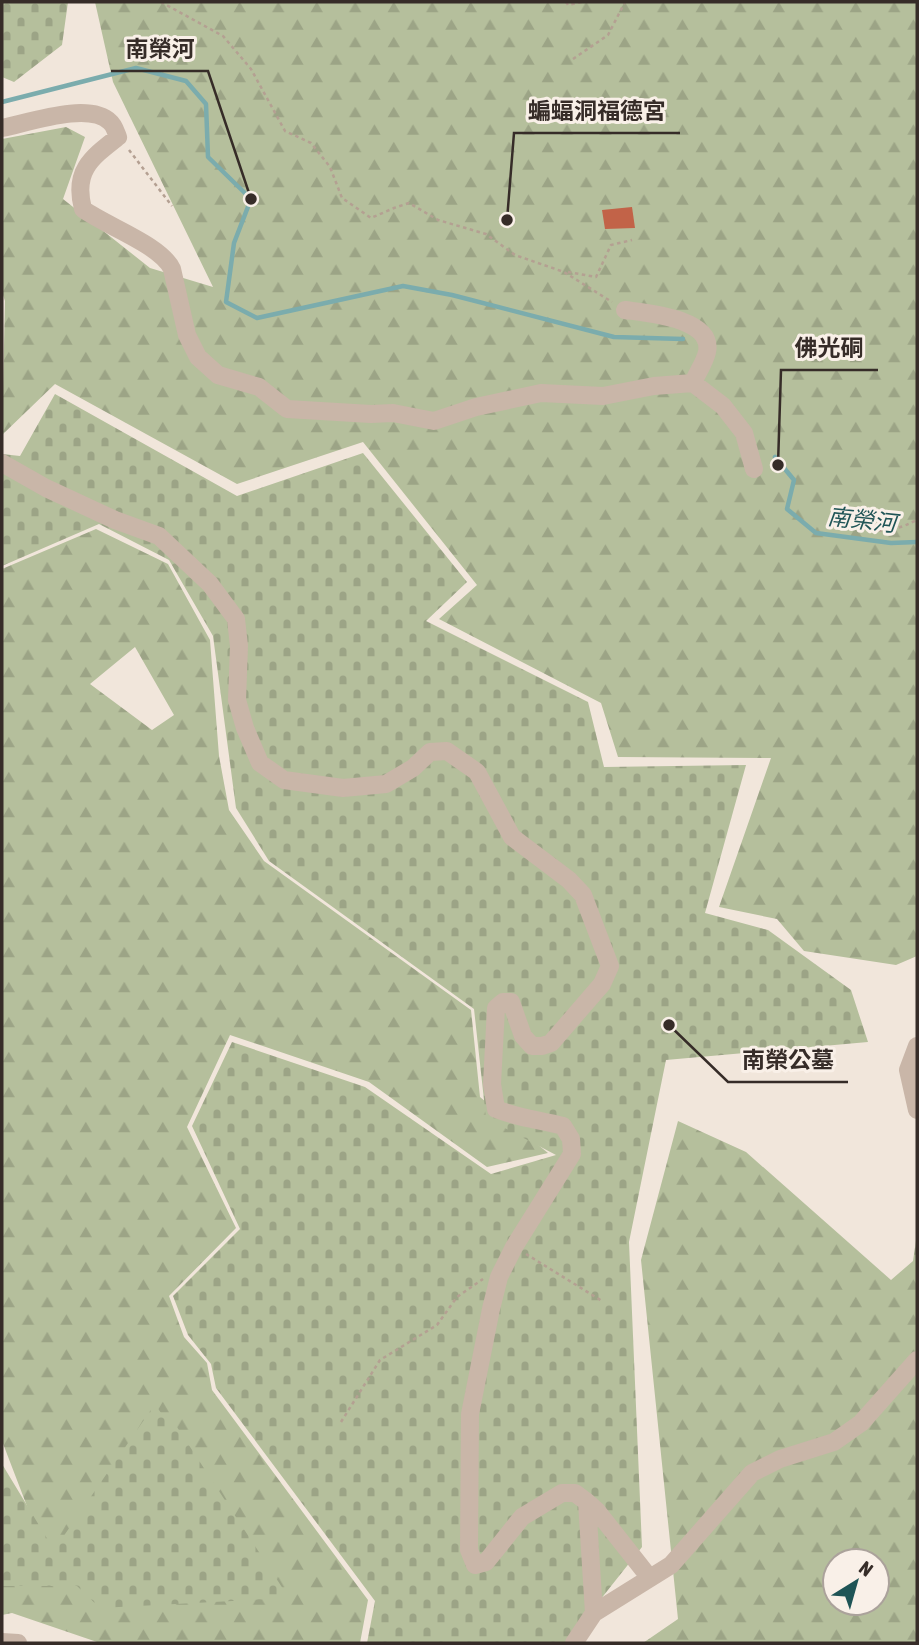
<svg xmlns="http://www.w3.org/2000/svg" width="919" height="1645" font-family="'Asap Condensed','Noto Sans TC',sans-serif">
<style>
.forest{fill:url(#forest-firs);fill-rule:evenodd}
.cemetery{fill:url(#cemetery-stones)}
.lines{fill:none;stroke-linecap:round;stroke-linejoin:round}
.stream{stroke:#7bacad;stroke-width:4.5}
.building{fill:#c26348}
.path{stroke:#b4a092;stroke-width:2.5;stroke-dasharray:3.5 3.5;stroke-linecap:butt}
.minor{stroke:#c9b6a8;stroke-width:18}
.labels{text-anchor:middle;dominant-baseline:central;stroke-width:6;stroke-linejoin:round;paint-order:stroke}
.water-label{font-size:23px;font-style:italic;fill:#1f5456;stroke:#f9f0e8}
.leader{fill:none;stroke:#362c28;stroke-width:2.5}
.callout-dot{fill:#362c28;stroke:#f9f0e8;stroke-width:2.5}
.callout-label{font-size:23px;text-anchor:middle;font-weight:bold;fill:#362c28;stroke:#f9f0e8;stroke-width:6;stroke-linejoin:round;paint-order:stroke}
</style>
<defs>
<pattern id="forest-firs" width="22" height="20" patternUnits="userSpaceOnUse" patternTransform="scale(1.75)"><rect width="22" height="20" fill="#b5bf9c"/><path d="M5 1l3.5 6h-7zM16 11l3.5 6h-7z" fill="#9ca486"/></pattern>
<pattern id="cemetery-stones" width="16" height="16" patternUnits="userSpaceOnUse" patternTransform="scale(1.75)"><rect width="16" height="16" fill="#b5bf9c"/><path d="M2 7V4a2 2 0 0 1 4 0v3zM10 15v-3a2 2 0 0 1 4 0v3z" fill="#9ca486"/></pattern>
</defs>
<rect width="100%" height="100%" fill="#f1e6db"/>
<!-- forest -->
<path class="forest" d="M 95,2 L 917,2 L 917,956 L 896,965 L 804,951 L 777,919 L 719,907 L 771,758 L 618,757 L 601,703 L 439,619 L 477,585 L 363,442 L 237,484 L 55,384 L 2,435 L 5,301 L 2,292 L 2,139 L 66,127 L 85,137 L 63,199 L 150,268 L 213,287 L 113,82 Z
M 96,529 L 168,564 L 210,640 L 219,756 L 229,810 L 264,861 L 471,1010 L 480,1097 L 548,1153 L 487,1167 L 369,1082 L 230,1035 L 187,1127 L 236,1228 L 169,1296 L 184,1337 L 207,1363 L 212,1390 L 368,1600 L 360,1643 L 100,1643 L 12,1613 L 2,1615 L 2,1586 L 53,1574 L 2,1441 L 2,569 ZM 135,647 L 174,715 L 152,730 L 90,684 Z
M 678,1121 L 746,1152 L 891,1280 L 913,1261 L 917,1234 L 917,1643 L 643,1643 L 678,1619 L 641,1260 ZM 835,1561 L 877,1561 L 877,1603 L 835,1603 Z"/>
<!-- cemetery -->
<path class="cemetery" d="M 2,2 L 68,2 L 62,45 L 14,82 L 2,77 Z
M 55,394 L 237,496 L 363,453 L 467,582 L 426,621 L 588,702 L 604,767 L 746,765 L 705,913 L 768,930 L 851,990 L 868,1042 L 666,1060 L 629,1242 L 642,1547 L 566,1643 L 367,1643 L 375,1601 L 216,1388 L 211,1364 L 188,1335 L 173,1296 L 240,1229 L 192,1126 L 232,1042 L 365,1087 L 491,1174 L 556,1155 L 486,1118 L 474,1009 L 269,861 L 236,808 L 213,636 L 169,560 L 99,524 L 2,566 L 2,454 L 20,456 Z
M 155,1404 L 169,1425 L 175,1424 L 289,1598 L 100,1608 L 77,1586 L 2,1586 L 2,1464 L 54,1550 Z"/>
<g class="lines">
<!-- stream -->
<path class="stream" d="M 2,102 L 136,68 L 186,81 L 206,104 L 208,157 L 251,199 L 234,243 L 226,302 L 257,318 L 403,286 L 452,295 L 614,337 L 683,339
M 775,457 L 794,480 L 787,509 L 816,533 L 891,543 L 917,542"/>
</g>
<!-- building -->
<path class="building" d="M 632,207 L 635,228 L 605,229 L 602,210 Z"/>
<g class="lines">
<!-- path -->
<path class="path" d="M 161,2 L 223,36 L 251,69 L 285,131 L 311,143 L 330,167 L 342,198 L 371,218 L 394,208 L 409,203 L 438,220 L 486,234 L 515,255 L 564,272 L 612,302
M 566,2 L 568,5 L 582,2
M 573,59 L 608,35 L 625,2
M 129,150 L 172,206
M 568,272 L 596,277 L 611,245 L 632,240
M 838,524 L 843,515 C 874,533 884,536 917,520
M 526,1254 L 602,1301
M 341,1422 L 380,1360 L 437,1325 L 457,1297 L 483,1279"/>
<!-- minor -->
<path class="minor" d="M 2,128 C 28,123 89,101 110,122 C 114,125 116,132 118,137 C 91,158 73,171 83,209 C 106,226 161,245 172,269 L 187,335 L 198,357 L 218,375 L 259,387 L 287,409 L 371,414 L 393,413 L 434,421 L 476,407 L 541,393 L 603,396 L 654,386 L 693,383
M 625,310 C 646,313 714,318 707,352 C 705,362 697,373 693,383
M 693,383 L 723,406 L 744,433 L 754,469
M 2,463 L 46,488 L 115,520 L 159,536 L 210,584 L 236,619 L 239,646 L 237,700 L 245,728 L 260,763 L 284,780 L 343,788 L 386,784 L 413,768 L 430,752 L 447,751 L 477,772 L 512,837 L 569,880 L 583,895 L 610,966 L 602,984 L 551,1043 L 542,1046 L 532,1046 L 523,1036 L 511,1002 L 503,1002 L 496,1008 L 492,1084 L 496,1109 C 518,1118 541,1120 563,1126 L 571,1139 L 572,1154 L 514,1247 L 499,1277 L 491,1309 L 470,1414 L 469,1550 L 475,1565 L 486,1562 L 522,1517 L 562,1493 L 575,1493 L 587,1502 L 594,1613
M 917,1046 L 908,1070 L 917,1110
M 587,1502 L 597,1511 L 649,1577
M 2,1642 L 18,1643
M 574,1643 L 594,1613 L 671,1565 L 752,1473 L 780,1459 L 834,1442 L 861,1423 L 917,1360"/>
</g>
<g class="labels">
<!-- water labels -->
<g class="water-label">
<text transform="translate(862 520) rotate(6)">南榮河</text>
</g>
</g>
<!-- callouts -->
<path class="leader" d="M251 199L208 71H111M507 220L514 133H680M778 465L781 370H878M669 1025L728 1082H848"/>
<g class="callout-dot">
<circle cx="251" cy="199" r="7"/>
<circle cx="507" cy="220" r="7"/>
<circle cx="778" cy="465" r="7"/>
<circle cx="669" cy="1025" r="7"/>
</g>
<g class="callout-label">
<text x="160" y="57">南榮河</text>
<text x="597" y="119">蝙蝠洞福德宮</text>
<text x="829" y="356">佛光硐</text>
<text x="788" y="1068">南榮公墓</text>
</g>
<!-- border -->
<rect width="919" height="1645" fill="none" stroke="#362c28" stroke-width="7"/>
<!-- north arrow -->
<g transform="translate(856 1582) rotate(37)"><circle r="33" fill="#f9f0e8" stroke="#aba29b" stroke-width="2"/>
<path d="M0-5L12 26L0 18L-12 26Z" fill="#1f5456"/>
<text y="-10" font-size="19" font-weight="bold" text-anchor="middle" fill="#362c28">N</text>
</g>
</svg>
